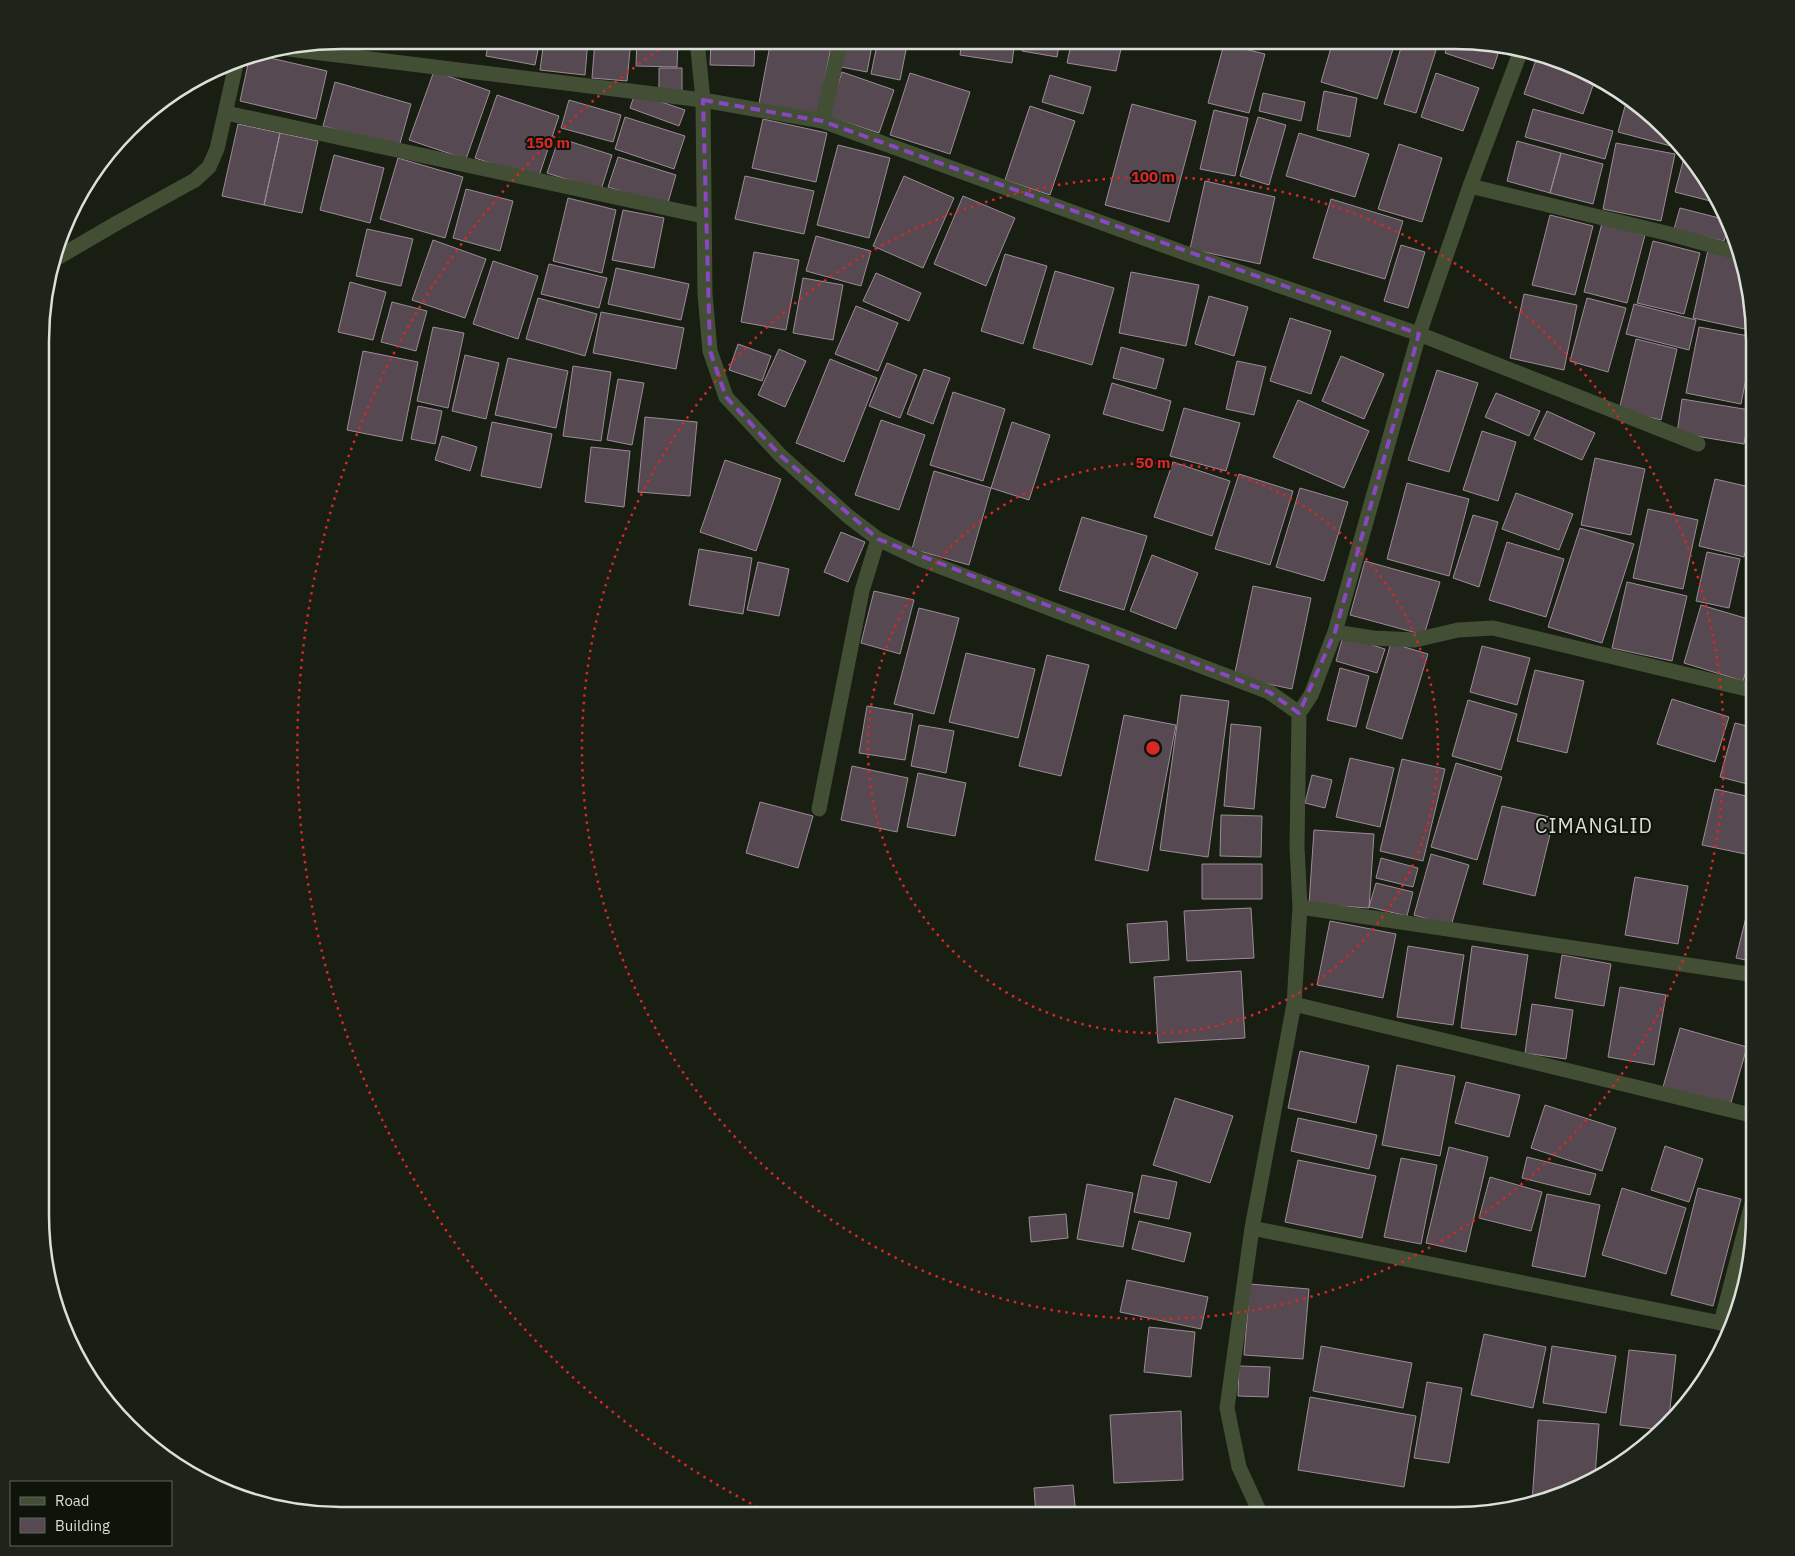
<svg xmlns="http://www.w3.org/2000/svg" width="1795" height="1556" font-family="'IBM Plex Sans',sans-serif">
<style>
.building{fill:#564952;stroke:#9b8c97}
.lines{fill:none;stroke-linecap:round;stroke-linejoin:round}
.minor{stroke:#424f35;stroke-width:15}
.marked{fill:none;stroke:#8947c3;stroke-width:4;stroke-dasharray:10 6;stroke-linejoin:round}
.ring{fill:none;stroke:#d62828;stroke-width:2.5;stroke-dasharray:2.5 5}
.labels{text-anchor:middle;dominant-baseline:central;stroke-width:4;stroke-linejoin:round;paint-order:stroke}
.quarter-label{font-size:20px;letter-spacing:1px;fill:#dadfd7;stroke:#0f140a}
.rim{fill:none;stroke:#dadfd7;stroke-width:2.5}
.centre{fill:#d62828;stroke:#0f140a;stroke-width:2.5}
.ring-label{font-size:15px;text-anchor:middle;font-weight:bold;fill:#d62828;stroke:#0f140a;stroke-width:4;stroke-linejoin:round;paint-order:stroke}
</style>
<rect width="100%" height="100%" fill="#181e12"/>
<!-- building -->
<path class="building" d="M 349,40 L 394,40 L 393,47 Z
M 489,40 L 540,40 L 535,65 L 486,56 Z
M 544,40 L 588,40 L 585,75 L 540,70 Z
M 595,40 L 631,40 L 627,81 L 592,78 Z
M 637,40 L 678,40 L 677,67 L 636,66 Z
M 711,40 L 755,40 L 754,66 L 710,65 Z
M 771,40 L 821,40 L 832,42 L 818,114 L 759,103 Z
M 846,40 L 873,40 L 867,72 L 841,67 Z
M 878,40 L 908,40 L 900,80 L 871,74 Z
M 932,40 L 954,40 L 954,44 Z
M 962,40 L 1015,40 L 1012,63 L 960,55 Z
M 1024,40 L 1060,40 L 1057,57 L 1022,51 Z
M 1072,40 L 1123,40 L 1116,71 L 1067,63 Z
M 1228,41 L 1264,41 L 1263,47 Z
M 1333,41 L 1377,41 L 1394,46 L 1377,99 L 1321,82 Z
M 1403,41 L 1418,41 L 1437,47 L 1416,113 L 1384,104 Z
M 1449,41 L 1474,41 L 1500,48 L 1493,69 L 1445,53 Z
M 1224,44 L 1265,54 L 1249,113 L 1208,103 Z
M 253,54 L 327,71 L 316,119 L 240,101 L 250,55 Z
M 1537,57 L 1587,71 L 1596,77 L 1583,114 L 1524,94 Z
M 659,68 L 682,68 L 682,94 L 659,93 Z
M 434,71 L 490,91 L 466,159 L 409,140 Z
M 842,72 L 894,90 L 879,133 L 827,116 Z
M 910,73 L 970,92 L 950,154 L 890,135 Z
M 1436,73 L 1479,88 L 1463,131 L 1421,117 Z
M 1050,75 L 1091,87 L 1083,114 L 1042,102 Z
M 335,82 L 411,104 L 399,147 L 323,126 Z
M 1324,91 L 1357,98 L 1350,137 L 1317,130 Z
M 635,93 L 685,110 L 679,126 L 630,108 Z
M 1263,93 L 1305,102 L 1301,121 L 1259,111 Z
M 497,95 L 559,116 L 538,179 L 475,158 Z
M 1627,99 L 1667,128 L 1682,149 L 1618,132 Z
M 569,100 L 621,115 L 613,142 L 561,128 Z
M 1132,104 L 1196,121 L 1169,222 L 1105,205 Z
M 1030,106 L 1075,121 L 1050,195 L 1005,180 Z
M 1533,109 L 1613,131 L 1605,159 L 1525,137 Z
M 1214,110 L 1248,118 L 1235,176 L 1200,169 Z
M 625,117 L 685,136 L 674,169 L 615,149 Z
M 1258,117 L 1286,125 L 1269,185 L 1240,176 Z
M 763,119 L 827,133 L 816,182 L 752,168 Z
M 238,124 L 280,133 L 264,205 L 222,196 Z
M 280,133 L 318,141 L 302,213 L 264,205 Z
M 1299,133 L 1369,154 L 1355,197 L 1286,176 Z
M 559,138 L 612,155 L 601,190 L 547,173 Z
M 1517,141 L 1561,153 L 1550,193 L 1507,181 Z
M 1616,143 L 1675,154 L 1661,221 L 1603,209 Z
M 1399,144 L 1442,158 L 1422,222 L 1378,209 Z
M 838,145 L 890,158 L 869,238 L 817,225 Z
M 1561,153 L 1603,164 L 1593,204 L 1550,193 Z
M 1685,154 L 1722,204 L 1675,192 Z
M 334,155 L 384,168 L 370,223 L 320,210 Z
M 618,157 L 676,175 L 667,206 L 608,187 Z
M 398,158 L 463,177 L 445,238 L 380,219 Z
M 745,176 L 814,191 L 804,234 L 735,219 Z
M 904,176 L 954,198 L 923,268 L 873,246 Z
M 1205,181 L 1275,197 L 1260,264 L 1190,249 Z
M 466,189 L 513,201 L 500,251 L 453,238 Z
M 963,196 L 1015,218 L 986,286 L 934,264 Z
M 568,198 L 616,210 L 602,273 L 553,261 Z
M 1331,199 L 1403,221 L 1385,279 L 1313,258 Z
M 1680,208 L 1727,220 L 1729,225 L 1724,241 L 1674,229 Z
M 623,210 L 664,218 L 654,268 L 612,260 Z
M 1550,215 L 1593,226 L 1575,295 L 1532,285 Z
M 1602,223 L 1645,235 L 1627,303 L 1584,292 Z
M 367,229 L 413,239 L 401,286 L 356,276 Z
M 816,236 L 871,251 L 861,286 L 806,271 Z
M 433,240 L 486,259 L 465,318 L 412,300 Z
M 1653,241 L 1700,253 L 1684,314 L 1637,303 Z
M 1401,245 L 1425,252 L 1408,308 L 1384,301 Z
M 1708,250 L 1737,257 L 1754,321 L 1754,331 L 1693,318 Z
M 754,252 L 799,260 L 786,330 L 741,322 Z
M 1005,254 L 1047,266 L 1023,344 L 981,331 Z
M 493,261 L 538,276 L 518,339 L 473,324 Z
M 549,264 L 607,278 L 599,308 L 541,294 Z
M 616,268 L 689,284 L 681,320 L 608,304 Z
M 1055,271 L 1114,288 L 1092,365 L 1033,348 Z
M 1131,272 L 1199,285 L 1186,346 L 1119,333 Z
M 876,273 L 921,293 L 909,321 L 863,301 Z
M 803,278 L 843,285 L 833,340 L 793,333 Z
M 350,282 L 386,292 L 373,340 L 338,332 Z
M 1524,294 L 1577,305 L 1564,370 L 1510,358 Z
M 1209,296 L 1248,307 L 1234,356 L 1195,344 Z
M 538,298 L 597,314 L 585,356 L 526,339 Z
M 1587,298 L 1626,308 L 1608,372 L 1570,361 Z
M 392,302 L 427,311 L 416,351 L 381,342 Z
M 1634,304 L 1696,320 L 1689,350 L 1626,334 Z
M 856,306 L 898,323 L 878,371 L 835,354 Z
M 601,312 L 684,328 L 676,369 L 593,353 Z
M 1290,318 L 1331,331 L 1311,394 L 1270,381 Z
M 433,327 L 464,333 L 448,408 L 417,401 Z
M 1699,327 L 1754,337 L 1741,404 L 1686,393 Z
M 1636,339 L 1677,349 L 1661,420 L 1619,410 Z
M 738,344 L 771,356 L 762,381 L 729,370 Z
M 1121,347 L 1164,359 L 1156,389 L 1113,378 Z
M 779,349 L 806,361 L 785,407 L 758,395 Z
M 363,351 L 418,362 L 402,441 L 347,430 Z
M 465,355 L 499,363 L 486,419 L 452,411 Z
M 1341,356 L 1384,374 L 1364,419 L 1322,401 Z
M 508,358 L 568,371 L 556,428 L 495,415 Z
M 830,359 L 877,378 L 844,462 L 796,443 Z
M 1237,361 L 1266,367 L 1254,415 L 1226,409 Z
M 887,363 L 917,375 L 900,418 L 869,406 Z
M 573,366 L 611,372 L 601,441 L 563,436 Z
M 924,369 L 950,378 L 933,424 L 907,414 Z
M 1437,370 L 1478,383 L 1449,472 L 1408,460 Z
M 618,379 L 644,383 L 632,445 L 607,440 Z
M 1754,382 L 1754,404 L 1749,403 Z
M 1112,383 L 1171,401 L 1163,431 L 1103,414 Z
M 953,392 L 1005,409 L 983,481 L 930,465 Z
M 1496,393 L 1540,411 L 1529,436 L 1485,417 Z
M 1682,399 L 1750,410 L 1744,444 L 1677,433 Z
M 1298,400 L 1369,431 L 1344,488 L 1273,457 Z
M 418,406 L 442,411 L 435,444 L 411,439 Z
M 1184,408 L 1240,423 L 1226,471 L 1170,456 Z
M 1547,411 L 1595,433 L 1582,460 L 1534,439 Z
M 645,417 L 697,422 L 690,496 L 638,492 Z
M 881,420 L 925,435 L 899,510 L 855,495 Z
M 492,422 L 552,434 L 541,488 L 481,476 Z
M 1012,422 L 1050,435 L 1029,500 L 991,488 Z
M 1482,431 L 1516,442 L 1498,501 L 1463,490 Z
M 442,436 L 477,447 L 470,471 L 435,460 Z
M 591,447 L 630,451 L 624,507 L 585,502 Z
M 1595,458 L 1645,469 L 1631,535 L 1581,525 Z
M 725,460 L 781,479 L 756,551 L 700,532 Z
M 1173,462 L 1230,481 L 1212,536 L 1154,517 Z
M 934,471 L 991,488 L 969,565 L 912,549 Z
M 1239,474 L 1293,491 L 1270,565 L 1215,549 Z
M 1715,479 L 1754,488 L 1754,514 L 1744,557 L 1699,546 Z
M 1407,483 L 1469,499 L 1449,576 L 1387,559 Z
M 1300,488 L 1348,502 L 1324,581 L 1276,567 Z
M 1516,493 L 1573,514 L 1559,550 L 1502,529 Z
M 1648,509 L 1698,520 L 1683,589 L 1633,578 Z
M 1473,515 L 1498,522 L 1479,587 L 1453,578 Z
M 1082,517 L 1147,536 L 1124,610 L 1059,590 Z
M 1580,528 L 1634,544 L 1602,643 L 1548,627 Z
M 841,532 L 865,542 L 848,582 L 824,572 Z
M 1507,542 L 1564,559 L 1546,617 L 1489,600 Z
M 699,549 L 752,558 L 743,614 L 689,605 Z
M 1707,552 L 1740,559 L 1729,608 L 1696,601 Z
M 1152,555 L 1198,573 L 1176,629 L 1130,611 Z
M 1365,561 L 1440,582 L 1424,635 L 1350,615 Z
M 758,562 L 789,569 L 779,616 L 747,610 Z
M 1627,582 L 1687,596 L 1672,661 L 1612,648 Z
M 1253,586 L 1311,598 L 1292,689 L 1234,677 Z
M 874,591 L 914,600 L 900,654 L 861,643 Z
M 1701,605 L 1755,621 L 1755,642 L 1743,681 L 1684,663 Z
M 919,608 L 959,618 L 934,714 L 894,704 Z
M 1343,636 L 1385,649 L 1377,673 L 1336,661 Z
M 1391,643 L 1428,654 L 1402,739 L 1366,728 Z
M 1482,646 L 1530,658 L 1517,705 L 1470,692 Z
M 966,653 L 1035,669 L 1018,738 L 949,722 Z
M 1047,655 L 1089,665 L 1061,776 L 1019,766 Z
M 1340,668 L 1369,676 L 1356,727 L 1327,720 Z
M 1535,670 L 1584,681 L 1567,753 L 1517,741 Z
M 1181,695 L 1229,701 L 1208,857 L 1160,850 Z
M 1672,699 L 1729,717 L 1715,762 L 1657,744 Z
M 1468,700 L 1517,714 L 1501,770 L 1452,756 Z
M 867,706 L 913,714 L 905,760 L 859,753 Z
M 1124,715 L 1176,725 L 1148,871 L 1095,860 Z
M 1735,723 L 1755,728 L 1755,786 L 1720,777 Z
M 1231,724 L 1261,727 L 1254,809 L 1224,806 Z
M 919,725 L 954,731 L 946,773 L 911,766 Z
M 1350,758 L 1394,768 L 1380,827 L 1336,817 Z
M 1402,759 L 1445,769 L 1423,861 L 1380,851 Z
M 1456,763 L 1502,777 L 1477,860 L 1431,847 Z
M 852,766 L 908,778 L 897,832 L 841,820 Z
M 918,773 L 966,783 L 955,836 L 907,827 Z
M 1312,775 L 1332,780 L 1325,808 L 1305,803 Z
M 1715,789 L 1755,798 L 1755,856 L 1702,845 Z
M 760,802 L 813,816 L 798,868 L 746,853 Z
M 1502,806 L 1554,818 L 1535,896 L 1483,884 Z
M 1221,815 L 1262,816 L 1261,857 L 1220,856 Z
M 1314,830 L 1374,834 L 1369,908 L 1309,904 Z
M 1431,854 L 1469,865 L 1451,926 L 1414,915 Z
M 1381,858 L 1418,868 L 1413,887 L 1376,878 Z
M 1202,864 L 1262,864 L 1262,899 L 1202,899 Z
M 1635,877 L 1688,886 L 1678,944 L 1625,935 Z
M 1376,883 L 1413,892 L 1407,916 L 1369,907 Z
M 1751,897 L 1755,898 L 1755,962 L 1736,958 Z
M 1251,908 L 1254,958 L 1187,961 L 1184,911 Z
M 1167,921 L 1169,960 L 1130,963 L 1127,924 Z
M 1330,921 L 1396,934 L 1383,998 L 1317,985 Z
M 1408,946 L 1464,955 L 1453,1025 L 1397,1017 Z
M 1472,946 L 1528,955 L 1516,1035 L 1461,1028 Z
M 1562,955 L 1611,964 L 1604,1006 L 1555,998 Z
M 1241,971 L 1245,1038 L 1158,1043 L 1154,977 Z
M 1620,987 L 1666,995 L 1654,1065 L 1608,1057 Z
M 1532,1004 L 1573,1010 L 1566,1059 L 1525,1053 Z
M 1755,1009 L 1755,1044 L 1747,1043 Z
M 1680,1028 L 1747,1047 L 1730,1106 L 1663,1087 Z
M 1300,1051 L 1369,1066 L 1356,1123 L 1288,1108 Z
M 1397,1065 L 1455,1076 L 1440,1156 L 1382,1145 Z
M 1466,1082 L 1520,1095 L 1509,1137 L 1455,1123 Z
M 1175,1098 L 1233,1116 L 1210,1183 L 1153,1165 Z
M 1545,1105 L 1616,1128 L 1602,1171 L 1531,1148 Z
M 1298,1118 L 1377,1135 L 1369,1169 L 1291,1151 Z
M 1665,1146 L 1703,1159 L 1689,1202 L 1651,1190 Z
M 1449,1147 L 1488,1157 L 1466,1252 L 1426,1243 Z
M 1527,1157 L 1596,1174 L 1590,1195 L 1522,1178 Z
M 1401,1158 L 1437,1165 L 1421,1244 L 1384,1237 Z
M 1298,1160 L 1376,1176 L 1362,1238 L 1285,1222 Z
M 1142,1175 L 1177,1182 L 1169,1219 L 1134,1212 Z
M 1490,1177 L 1542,1192 L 1531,1231 L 1479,1218 Z
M 1087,1184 L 1133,1193 L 1123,1247 L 1077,1239 Z
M 1622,1188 L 1686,1208 L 1666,1274 L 1602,1255 Z
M 1698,1188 L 1741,1199 L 1713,1306 L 1671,1295 Z
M 1547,1194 L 1600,1205 L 1585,1277 L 1532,1266 Z
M 1066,1214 L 1068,1238 L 1031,1242 L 1029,1217 Z
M 1139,1221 L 1191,1233 L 1184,1262 L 1132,1249 Z
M 1127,1280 L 1208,1297 L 1201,1329 L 1120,1312 Z
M 1250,1284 L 1309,1289 L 1303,1359 L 1244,1355 Z
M 1149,1327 L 1195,1332 L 1191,1377 L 1144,1372 Z
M 1484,1334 L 1546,1347 L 1533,1408 L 1471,1395 Z
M 1321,1346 L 1412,1363 L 1403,1408 L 1313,1391 Z
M 1552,1346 L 1616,1356 L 1606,1413 L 1543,1403 Z
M 1629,1350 L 1676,1355 L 1668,1426 L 1664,1430 L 1620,1425 Z
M 1239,1366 L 1270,1367 L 1268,1397 L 1238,1396 Z
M 1427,1382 L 1462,1388 L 1449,1463 L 1414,1458 Z
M 1310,1397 L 1416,1416 L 1404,1487 L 1298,1470 Z
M 1181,1411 L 1183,1480 L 1114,1483 L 1110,1415 Z
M 1538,1420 L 1599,1424 L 1595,1476 L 1570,1493 L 1532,1502 Z
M 1073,1485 L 1076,1516 L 1036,1516 L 1034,1488 Z"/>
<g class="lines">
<!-- minor -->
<path class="minor" d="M 697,40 L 703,100 L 705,294 L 710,351 L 726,397 L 781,456 L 849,517 L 878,539 L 920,559 L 1269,692 L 1299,713 L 1297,847 L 1300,907 L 1294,1004 L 1252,1228 L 1227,1408 L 1239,1467 L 1261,1515
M 289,49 L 703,100 L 822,121 L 1182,252 L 1419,334 L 1698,444
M 226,113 L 703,216
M 822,121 L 841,40
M 1470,186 L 1670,234 L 1736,252
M 57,258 L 117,223 L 195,180 L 209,167 L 217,149 L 237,60
M 1335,632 L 1373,638 L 1415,640 L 1458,630 L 1493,628 L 1755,691
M 1299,713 L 1311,695 L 1335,632 L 1419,334 L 1470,186 L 1520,53
M 819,809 L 862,591 L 878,539
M 1300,907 L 1755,975
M 1294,1004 L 1755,1116
M 1252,1228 L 1721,1323 L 1733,1328
M 1721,1323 L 1755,1192"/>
</g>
<!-- marked area -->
<path class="marked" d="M 703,100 L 822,121 L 1419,334 L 1335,632 L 1299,713 L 1269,692 L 878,539 L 781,456 L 726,397 L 710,351 Z"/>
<!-- distance rings -->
<g class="ring">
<circle cx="1153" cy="748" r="285"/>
<circle cx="1153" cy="748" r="571"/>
<path d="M771 1514A856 856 0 0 1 668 43"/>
</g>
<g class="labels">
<!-- quarter labels -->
<g class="quarter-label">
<text x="1594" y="825">CIMANGLID</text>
</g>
</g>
<!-- crop -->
<path d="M0 0H1795V1556H0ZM341 49H1454A292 292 0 0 1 1746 341V1215A292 292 0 0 1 1454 1507H341A292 292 0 0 1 49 1215V341A292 292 0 0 1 341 49Z" fill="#1f241a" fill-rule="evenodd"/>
<path class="rim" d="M341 49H1454A292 292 0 0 1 1746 341V1215A292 292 0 0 1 1454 1507H341A292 292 0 0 1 49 1215V341A292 292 0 0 1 341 49Z"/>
<circle cx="1153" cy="748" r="8" class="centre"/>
<g class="ring-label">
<text x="548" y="148">150 m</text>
<text x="1153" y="182">100 m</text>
<text x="1153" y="468">50 m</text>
</g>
<!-- legend -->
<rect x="10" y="1481" width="162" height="65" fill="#0f140a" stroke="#60655c"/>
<rect x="20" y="1497" width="25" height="8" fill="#424f35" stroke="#60655c"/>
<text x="55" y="1506" font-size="15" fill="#dadfd7">Road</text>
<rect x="20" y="1518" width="25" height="15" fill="#564952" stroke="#60655c"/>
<text x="55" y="1531" font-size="15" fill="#dadfd7">Building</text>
</svg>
